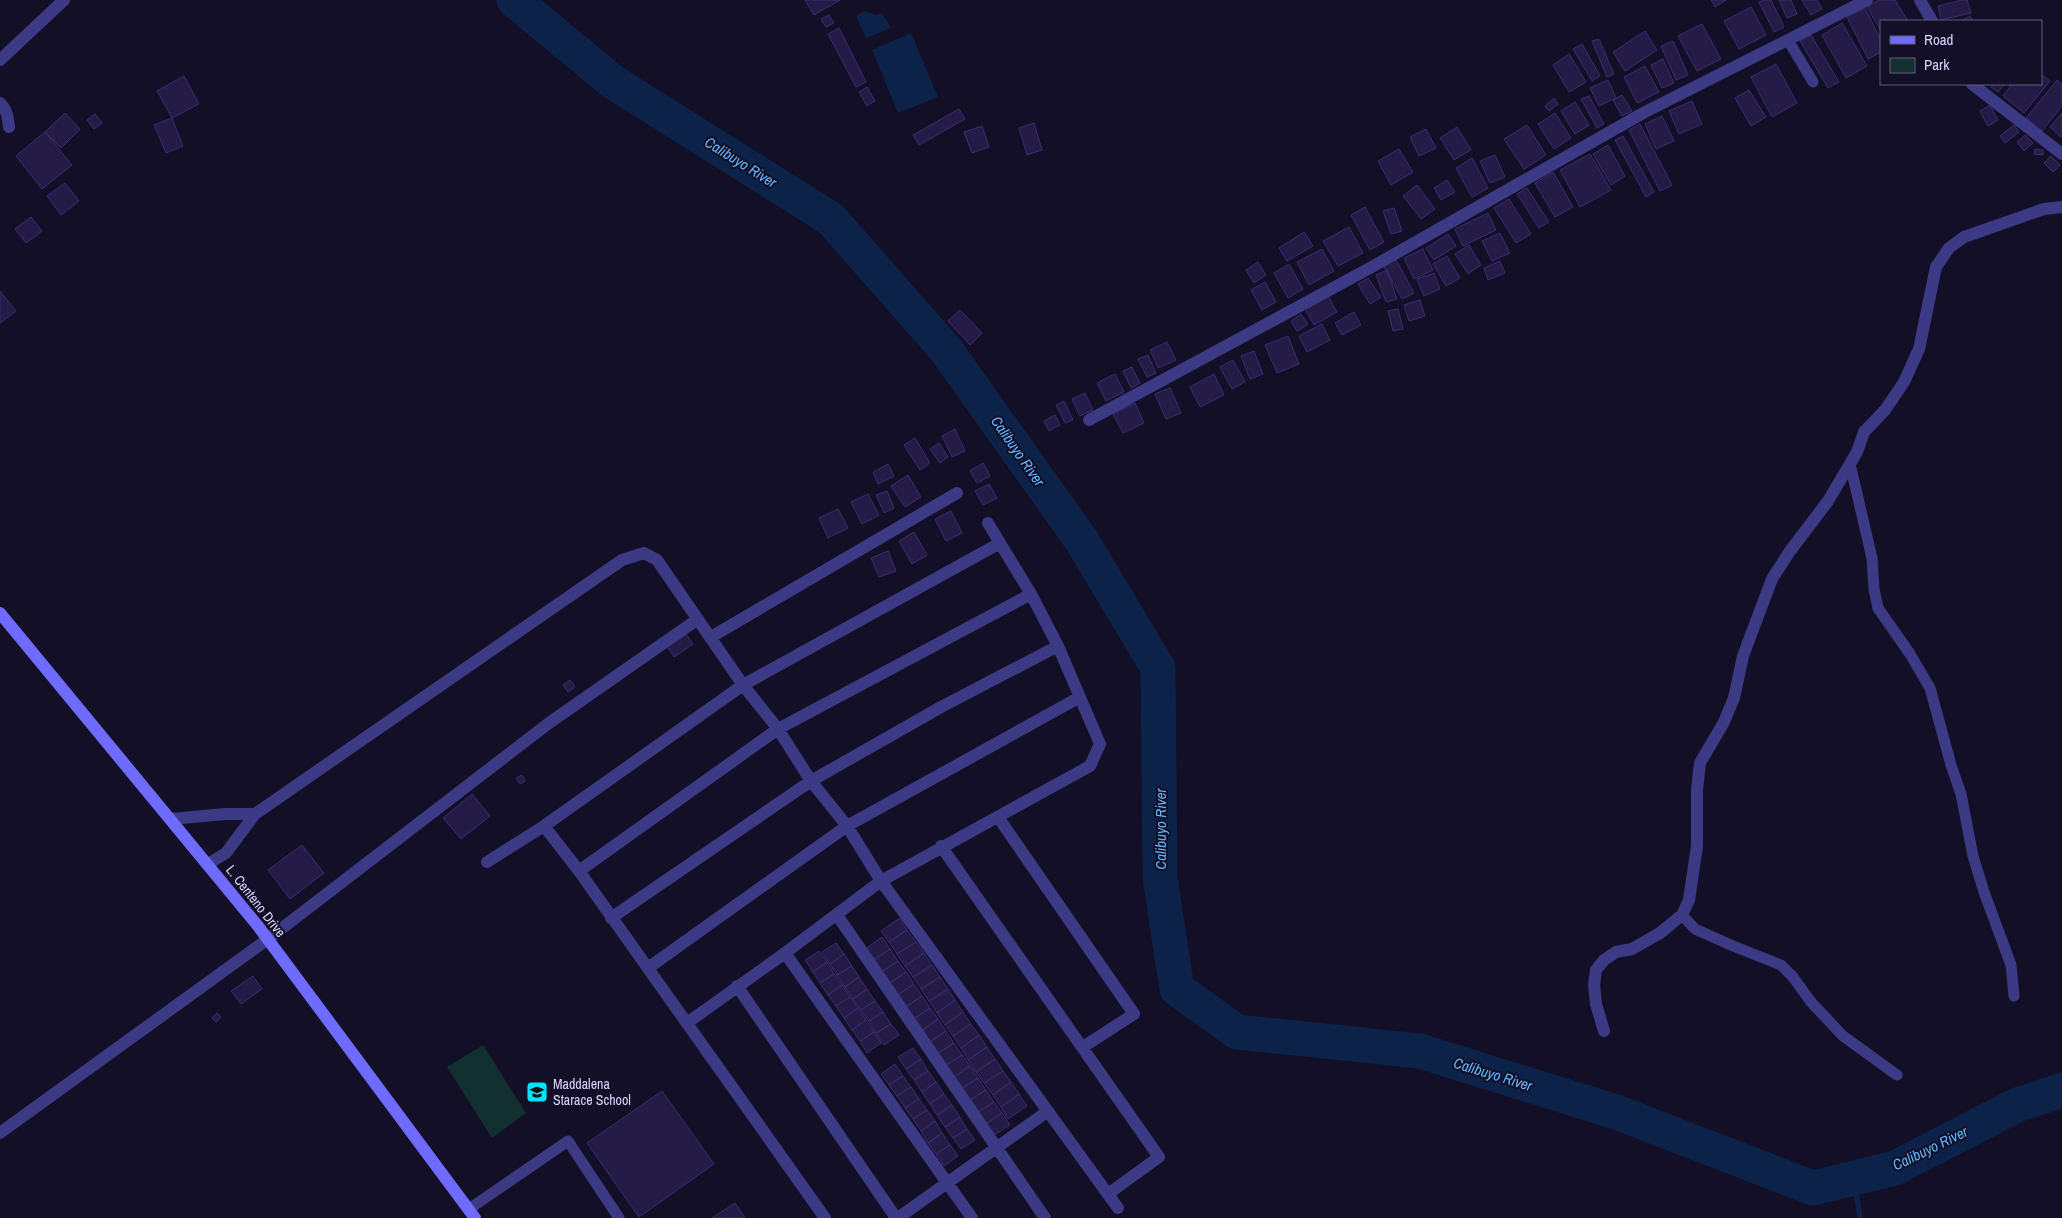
<svg xmlns="http://www.w3.org/2000/svg" width="2062" height="1218" font-family="'Archivo Narrow',sans-serif">
<style>
.green{fill:#12302f}
.water{fill:#0c2248}
.lines{fill:none;stroke-linecap:round;stroke-linejoin:round}
.stream{stroke:#0c2248;stroke-width:5.5}
.river{stroke:#0c2248;stroke-width:35}
.building{fill:#241b47;stroke:#3b2d73}
.lane{stroke:#3d3a85;stroke-width:11}
.street{stroke:#3d3a85;stroke-width:12}
.secondary{stroke:#6f6bff;stroke-width:12}
.labels{text-anchor:middle;dominant-baseline:central;stroke-width:4;stroke-linejoin:round;paint-order:stroke}
.street-label{font-size:14px;fill:#d9d4ff;stroke:#130f26}
.poi-label{font-size:14px;fill:#d9d4ff;stroke:#130f26;text-anchor:start}
.water-label{font-size:15px;font-style:italic;fill:#62b6ff;stroke:#130f26}
</style>
<rect width="100%" height="100%" fill="#130f26"/>
<!-- green -->
<path class="green" d="M 483,1045 L 526,1113 L 492,1138 L 447,1067 Z"/>
<!-- water -->
<path class="water" d="M 864,11 L 877,15 L 882,13 L 891,28 L 866,38 L 856,16 Z
M 911,33 L 938,97 L 898,113 L 872,50 Z"/>
<g class="lines">
<!-- stream -->
<path class="stream" d="M 1854,1178 L 1860,1218"/>
<!-- river -->
<path class="river" d="M 514,0 L 613,82 L 831,219 L 946,350 L 1082,541 L 1158,668 L 1160,878 L 1177,989 L 1237,1032 L 1420,1051 L 1616,1112 L 1813,1188 L 1895,1168 L 2017,1105 L 2062,1090"/>
</g>
<!-- building -->
<path class="building" d="M 805,0 L 840,0 L 814,15 Z
M 1711,0 L 1726,0 L 1715,7 Z
M 1764,0 L 1771,0 L 1784,27 L 1774,32 L 1759,2 Z
M 1779,0 L 1791,0 L 1797,14 L 1787,18 Z
M 1802,0 L 1817,0 L 1822,9 L 1811,15 Z
M 1879,0 L 1895,0 L 1908,21 L 1881,21 L 1881,31 L 1867,7 Z
M 1962,0 L 1967,0 L 1971,13 L 1941,20 L 1938,6 Z
M 1751,7 L 1766,35 L 1739,49 L 1724,21 Z
M 1865,8 L 1881,40 L 1881,52 L 1868,59 L 1847,17 Z
M 829,15 L 834,23 L 826,27 L 821,19 Z
M 1970,16 L 1973,21 L 1961,21 Z
M 1842,23 L 1867,66 L 1846,78 L 1822,35 Z
M 1702,24 L 1721,59 L 1697,71 L 1678,36 Z
M 839,28 L 866,82 L 856,87 L 828,34 Z
M 1645,31 L 1657,50 L 1625,71 L 1613,52 Z
M 1811,35 L 1839,82 L 1828,88 L 1800,41 Z
M 1599,39 L 1614,74 L 1607,77 L 1592,41 Z
M 1673,41 L 1688,75 L 1676,80 L 1661,46 Z
M 1582,44 L 1600,76 L 1592,81 L 1573,49 Z
M 1569,54 L 1586,82 L 1569,92 L 1553,65 Z
M 1663,59 L 1674,83 L 1662,88 L 1651,65 Z
M 1776,64 L 1797,103 L 1772,117 L 1751,77 Z
M 1645,66 L 1659,92 L 1637,103 L 1624,77 Z
M 2041,74 L 2050,81 L 2024,113 L 2003,96 L 2012,84 L 2041,84 Z
M 184,76 L 199,104 L 172,118 L 157,91 Z
M 1608,80 L 1616,98 L 1599,106 L 1590,88 Z
M 2057,80 L 2062,84 L 2062,106 L 2042,131 L 2026,118 Z
M 1994,84 L 2005,84 L 1998,92 L 1991,87 Z
M 867,87 L 875,101 L 867,106 L 859,92 Z
M 1749,90 L 1766,117 L 1751,126 L 1735,98 Z
M 1622,95 L 1632,111 L 1622,116 L 1613,100 Z
M 1589,96 L 1604,124 L 1597,128 L 1581,99 Z
M 1554,98 L 1558,104 L 1549,111 L 1545,106 Z
M 1692,101 L 1702,124 L 1679,134 L 1669,111 Z
M 1575,102 L 1589,125 L 1575,134 L 1561,111 Z
M 1990,105 L 1998,120 L 1988,126 L 1980,111 Z
M 959,109 L 965,119 L 919,145 L 913,135 Z
M 65,113 L 80,129 L 61,148 L 45,132 Z
M 1555,113 L 1571,138 L 1554,149 L 1538,124 Z
M 2062,113 L 2062,138 L 2050,127 Z
M 95,114 L 102,123 L 94,129 L 87,120 Z
M 1662,116 L 1674,141 L 1656,149 L 1645,124 Z
M 172,118 L 183,146 L 166,153 L 154,125 Z
M 1034,123 L 1042,150 L 1027,155 L 1019,128 Z
M 1640,124 L 1672,185 L 1660,191 L 1629,130 Z
M 1527,125 L 1546,155 L 1524,169 L 1504,139 Z
M 2014,125 L 2019,132 L 2005,143 L 2000,136 Z
M 982,126 L 989,147 L 972,153 L 964,132 Z
M 1457,127 L 1471,150 L 1454,160 L 1440,138 Z
M 1426,129 L 1436,148 L 1419,156 L 1410,137 Z
M 45,132 L 72,165 L 42,189 L 16,156 Z
M 2025,135 L 2033,143 L 2024,151 L 2017,142 Z
M 1623,136 L 1654,192 L 1646,197 L 1615,140 Z
M 1608,145 L 1625,176 L 1611,185 L 1593,154 Z
M 1399,149 L 1413,172 L 1391,185 L 1378,161 Z
M 2035,149 L 2043,150 L 2043,155 L 2034,154 Z
M 1590,154 L 1611,190 L 1580,207 L 1560,170 Z
M 1495,155 L 1505,177 L 1490,183 L 1480,161 Z
M 2051,156 L 2060,165 L 2053,172 L 2044,163 Z
M 1472,158 L 1488,188 L 1472,197 L 1456,168 Z
M 1553,172 L 1573,207 L 1555,217 L 1535,183 Z
M 1447,180 L 1455,192 L 1441,200 L 1434,188 Z
M 65,183 L 79,201 L 61,215 L 47,196 Z
M 1417,185 L 1435,209 L 1421,219 L 1403,196 Z
M 1527,188 L 1549,222 L 1539,228 L 1517,194 Z
M 1509,199 L 1531,234 L 1516,243 L 1494,208 Z
M 1365,207 L 1384,242 L 1370,250 L 1351,215 Z
M 1394,208 L 1402,231 L 1391,234 L 1383,211 Z
M 1488,213 L 1496,230 L 1463,246 L 1455,229 Z
M 31,217 L 42,231 L 26,243 L 15,229 Z
M 1349,227 L 1363,253 L 1338,266 L 1323,241 Z
M 1304,232 L 1313,246 L 1287,261 L 1279,248 Z
M 1500,233 L 1510,253 L 1492,261 L 1482,241 Z
M 1448,234 L 1456,246 L 1434,260 L 1426,248 Z
M 1469,245 L 1481,265 L 1468,274 L 1455,254 Z
M 1322,249 L 1334,271 L 1309,285 L 1297,262 Z
M 1423,249 L 1433,270 L 1414,279 L 1404,258 Z
M 1447,256 L 1460,278 L 1446,286 L 1433,264 Z
M 1395,258 L 1414,293 L 1402,299 L 1383,265 Z
M 1500,261 L 1505,273 L 1488,280 L 1484,268 Z
M 1258,262 L 1266,275 L 1254,283 L 1246,270 Z
M 1289,264 L 1303,289 L 1288,298 L 1274,273 Z
M 1387,270 L 1397,299 L 1386,302 L 1376,275 Z
M 1434,273 L 1440,289 L 1424,296 L 1417,279 Z
M 1368,278 L 1381,297 L 1370,304 L 1358,284 Z
M 1265,282 L 1276,302 L 1262,310 L 1251,290 Z
M 0,291 L 16,311 L 0,323 Z
M 1327,294 L 1337,312 L 1314,325 L 1304,307 Z
M 1420,300 L 1425,316 L 1409,321 L 1404,305 Z
M 1398,309 L 1403,329 L 1393,331 L 1388,311 Z
M 960,310 L 982,333 L 970,345 L 948,321 Z
M 1354,312 L 1361,325 L 1342,335 L 1335,323 Z
M 1301,314 L 1308,324 L 1297,331 L 1291,321 Z
M 1322,324 L 1330,340 L 1307,352 L 1299,336 Z
M 1288,336 L 1299,364 L 1277,373 L 1265,345 Z
M 1167,342 L 1176,360 L 1158,368 L 1150,350 Z
M 1254,351 L 1263,374 L 1250,379 L 1241,356 Z
M 1148,355 L 1156,373 L 1147,377 L 1138,359 Z
M 1233,360 L 1245,382 L 1232,389 L 1220,367 Z
M 1132,367 L 1140,383 L 1131,388 L 1123,371 Z
M 1115,374 L 1124,392 L 1106,401 L 1097,383 Z
M 1214,374 L 1224,395 L 1200,407 L 1190,387 Z
M 1170,388 L 1181,413 L 1166,419 L 1155,394 Z
M 1085,393 L 1093,410 L 1080,416 L 1072,399 Z
M 1064,401 L 1073,420 L 1065,423 L 1056,405 Z
M 1135,403 L 1144,423 L 1123,433 L 1113,414 Z
M 1055,415 L 1060,425 L 1049,431 L 1044,421 Z
M 955,429 L 965,451 L 952,457 L 942,436 Z
M 915,438 L 930,463 L 920,470 L 904,445 Z
M 939,443 L 948,457 L 940,463 L 930,449 Z
M 983,463 L 990,476 L 977,483 L 970,471 Z
M 888,464 L 894,476 L 878,484 L 873,472 Z
M 908,475 L 921,497 L 905,507 L 891,486 Z
M 989,484 L 997,498 L 983,505 L 975,491 Z
M 887,491 L 894,508 L 884,513 L 876,495 Z
M 868,494 L 879,515 L 862,524 L 851,502 Z
M 838,509 L 848,528 L 828,538 L 819,518 Z
M 951,511 L 962,533 L 946,541 L 935,519 Z
M 914,532 L 927,555 L 912,564 L 899,541 Z
M 888,551 L 896,571 L 879,577 L 871,558 Z
M 686,634 L 693,644 L 674,657 L 667,646 Z
M 570,680 L 575,687 L 568,692 L 563,685 Z
M 522,775 L 525,781 L 520,784 L 516,778 Z
M 472,794 L 490,816 L 461,839 L 443,818 Z
M 302,845 L 324,873 L 290,899 L 268,870 Z
M 900,918 L 907,930 L 889,942 L 881,931 Z
M 907,930 L 916,942 L 897,954 L 889,942 Z
M 882,937 L 890,949 L 872,961 L 864,950 Z
M 916,942 L 924,953 L 905,966 L 897,954 Z
M 836,943 L 844,954 L 830,964 L 822,952 Z
M 890,949 L 898,961 L 880,973 L 872,961 Z
M 819,951 L 827,962 L 813,972 L 805,960 Z
M 924,953 L 932,965 L 913,977 L 905,966 Z
M 844,954 L 852,966 L 837,975 L 830,964 Z
M 898,961 L 906,972 L 887,985 L 880,973 Z
M 827,962 L 834,974 L 820,983 L 813,972 Z
M 932,965 L 940,977 L 921,989 L 913,977 Z
M 852,966 L 859,977 L 845,987 L 837,975 Z
M 906,972 L 914,984 L 895,997 L 887,985 Z
M 834,974 L 842,985 L 828,995 L 820,983 Z
M 253,976 L 262,989 L 241,1004 L 231,991 Z
M 859,977 L 867,989 L 853,999 L 845,987 Z
M 940,977 L 948,989 L 929,1001 L 921,989 Z
M 914,984 L 922,996 L 904,1008 L 895,997 Z
M 842,985 L 850,997 L 836,1006 L 828,995 Z
M 867,989 L 875,1001 L 861,1010 L 853,999 Z
M 948,989 L 955,1000 L 937,1013 L 929,1001 Z
M 922,996 L 930,1008 L 912,1020 L 904,1008 Z
M 850,997 L 858,1008 L 844,1018 L 836,1006 Z
M 955,1000 L 963,1012 L 945,1025 L 937,1013 Z
M 875,1001 L 883,1012 L 869,1021 L 861,1010 Z
M 858,1008 L 866,1020 L 852,1030 L 844,1018 Z
M 930,1008 L 938,1019 L 920,1032 L 912,1020 Z
M 883,1012 L 891,1024 L 876,1033 L 869,1021 Z
M 963,1012 L 971,1024 L 953,1036 L 945,1025 Z
M 217,1013 L 221,1017 L 216,1022 L 212,1018 Z
M 938,1019 L 946,1031 L 927,1044 L 920,1032 Z
M 866,1020 L 874,1032 L 860,1041 L 852,1030 Z
M 891,1024 L 899,1035 L 884,1045 L 876,1033 Z
M 971,1024 L 979,1035 L 961,1048 L 953,1036 Z
M 946,1031 L 954,1043 L 935,1055 L 927,1044 Z
M 874,1032 L 881,1043 L 867,1053 L 860,1041 Z
M 979,1035 L 987,1047 L 968,1060 L 961,1048 Z
M 954,1043 L 962,1055 L 943,1067 L 935,1055 Z
M 987,1047 L 995,1059 L 976,1072 L 968,1060 Z
M 913,1048 L 921,1059 L 906,1069 L 898,1057 Z
M 962,1055 L 970,1066 L 951,1079 L 943,1067 Z
M 921,1059 L 928,1071 L 914,1080 L 906,1069 Z
M 995,1059 L 1003,1071 L 984,1083 L 976,1072 Z
M 895,1064 L 903,1076 L 889,1085 L 881,1074 Z
M 970,1066 L 978,1078 L 959,1090 L 951,1079 Z
M 928,1071 L 936,1082 L 922,1092 L 914,1080 Z
M 1003,1071 L 1011,1082 L 993,1095 L 984,1083 Z
M 903,1076 L 911,1087 L 897,1096 L 889,1085 Z
M 978,1078 L 986,1090 L 967,1102 L 959,1090 Z
M 936,1082 L 944,1094 L 930,1104 L 922,1092 Z
M 1011,1082 L 1019,1094 L 1001,1107 L 993,1095 Z
M 911,1087 L 919,1099 L 905,1108 L 897,1096 Z
M 986,1090 L 994,1102 L 975,1114 L 967,1102 Z
M 662,1091 L 714,1164 L 639,1217 L 587,1143 Z
M 944,1094 L 952,1105 L 937,1115 L 930,1104 Z
M 1019,1094 L 1027,1106 L 1008,1119 L 1001,1107 Z
M 919,1099 L 927,1110 L 913,1119 L 905,1108 Z
M 994,1102 L 1002,1113 L 983,1126 L 975,1114 Z
M 952,1105 L 960,1117 L 945,1127 L 937,1115 Z
M 927,1110 L 935,1121 L 921,1131 L 913,1119 Z
M 1002,1113 L 1010,1125 L 991,1137 L 983,1126 Z
M 960,1117 L 967,1129 L 953,1138 L 945,1127 Z
M 935,1121 L 942,1133 L 928,1143 L 921,1131 Z
M 967,1129 L 975,1140 L 961,1149 L 953,1138 Z
M 942,1133 L 950,1145 L 936,1154 L 928,1143 Z
M 950,1145 L 958,1156 L 944,1166 L 936,1154 Z
M 735,1203 L 745,1218 L 712,1218 Z"/>
<g class="lines">
<!-- lane -->
<path class="lane" d="M 1788,40 L 1813,82
M 1850,464 L 1872,558 L 1874,589 L 1878,608 L 1910,654 L 1930,688 L 1951,765 L 1961,794 L 1973,856 L 1984,892 L 2011,965 L 2014,996
M 1682,915 L 1695,929 L 1733,946 L 1781,965 L 1793,977 L 1811,1002 L 1843,1036 L 1897,1075
M 469,1209 L 568,1141 L 619,1218"/>
<!-- street -->
<path class="street" d="M 1920,0 L 1932,21
M 0,60 L 64,0
M 1972,84 L 2062,154
M 0,103 C 7,109 8,118 9,127
M 1089,420 L 1370,268 L 1645,112 L 1867,0
M 988,523 L 1000,543
M 711,637 L 957,493
M 998,817 L 1134,1014 L 1083,1047
M 171,819 L 225,814 L 255,814
M 544,826 L 579,871 L 825,1218
M 941,846 L 1159,1157 L 1108,1194
M 487,862 L 544,826 L 743,685 L 1000,543 L 1031,594 L 1058,646 L 1100,744 L 1090,766 L 881,881 L 785,953 L 687,1023
M 208,864 L 226,853 L 255,814 L 622,560 L 644,553 L 657,560 L 743,685 L 778,729 L 811,781 L 847,826 L 881,881 L 1118,1208
M 579,871 L 778,729 L 1031,594
M 837,915 L 1045,1218
M 611,918 L 811,781 L 941,707 L 1058,646
M 785,953 L 972,1218
M 648,968 L 847,826 L 1080,697
M 737,986 L 896,1218
M 1604,1031 L 1596,1004 L 1594,985 L 1596,970 L 1604,960 L 1616,952 L 1632,949 L 1660,933 L 1682,915 L 1689,900 L 1697,846 L 1697,790 L 1700,763 L 1724,722 L 1734,698 L 1743,656 L 1772,579 L 1790,551 L 1828,501 L 1857,452 L 1864,432 L 1885,410 L 1904,382 L 1919,349 L 1936,267 L 1949,248 L 1964,237 L 2044,209 L 2062,207
M 0,1133 L 268,939 L 549,723 L 698,619
M 898,1218 L 1048,1111"/>
<!-- secondary -->
<path class="secondary" d="M 0,613 L 258,926 L 475,1218"/>
</g>
<!-- icons -->
<defs>
<g id="school-square" transform="scale(1.125)"><rect x="-9" y="-9" width="18" height="18" rx="4" fill="#00e5ff" stroke="#130f26"/><path d="M0-5L7-2L0 1L-7-2ZM-4 1L0 2.5L4 1V4Q0 6-4 4Z" fill="#111"/></g>
</defs>
<g fill-rule="evenodd">
<use href="#school-square" x="537" y="1092"/>
</g>
<g class="labels">
<!-- street labels -->
<g class="street-label">
<text transform="translate(256 901) rotate(52)">L. Centeno Drive</text>
</g>
<!-- poi labels -->
<g class="poi-label">
<text x="553" y="1084">Maddalena<tspan x="553" dy="16">Starace School</tspan></text>
</g>
<!-- water labels -->
<g class="water-label">
<text transform="translate(741 162) rotate(32)">Calibuyo River</text>
<text transform="translate(1018 451) rotate(55)">Calibuyo River</text>
<text transform="translate(1160 829) rotate(-90)">Calibuyo River</text>
<text transform="translate(1493 1074) rotate(17)">Calibuyo River</text>
<text transform="translate(1930 1148) rotate(-26)">Calibuyo River</text>
</g>
</g>
<!-- legend -->
<rect x="1880" y="20" width="162" height="65" fill="#130f26" stroke="#625e7d"/>
<rect x="1890" y="36" width="25" height="8" fill="#6f6bff" stroke="#625e7d"/>
<text x="1924" y="45" font-size="15" fill="#d9d4ff">Road</text>
<rect x="1890" y="58" width="25" height="15" fill="#12302f" stroke="#625e7d"/>
<text x="1924" y="70" font-size="15" fill="#d9d4ff">Park</text>
</svg>
